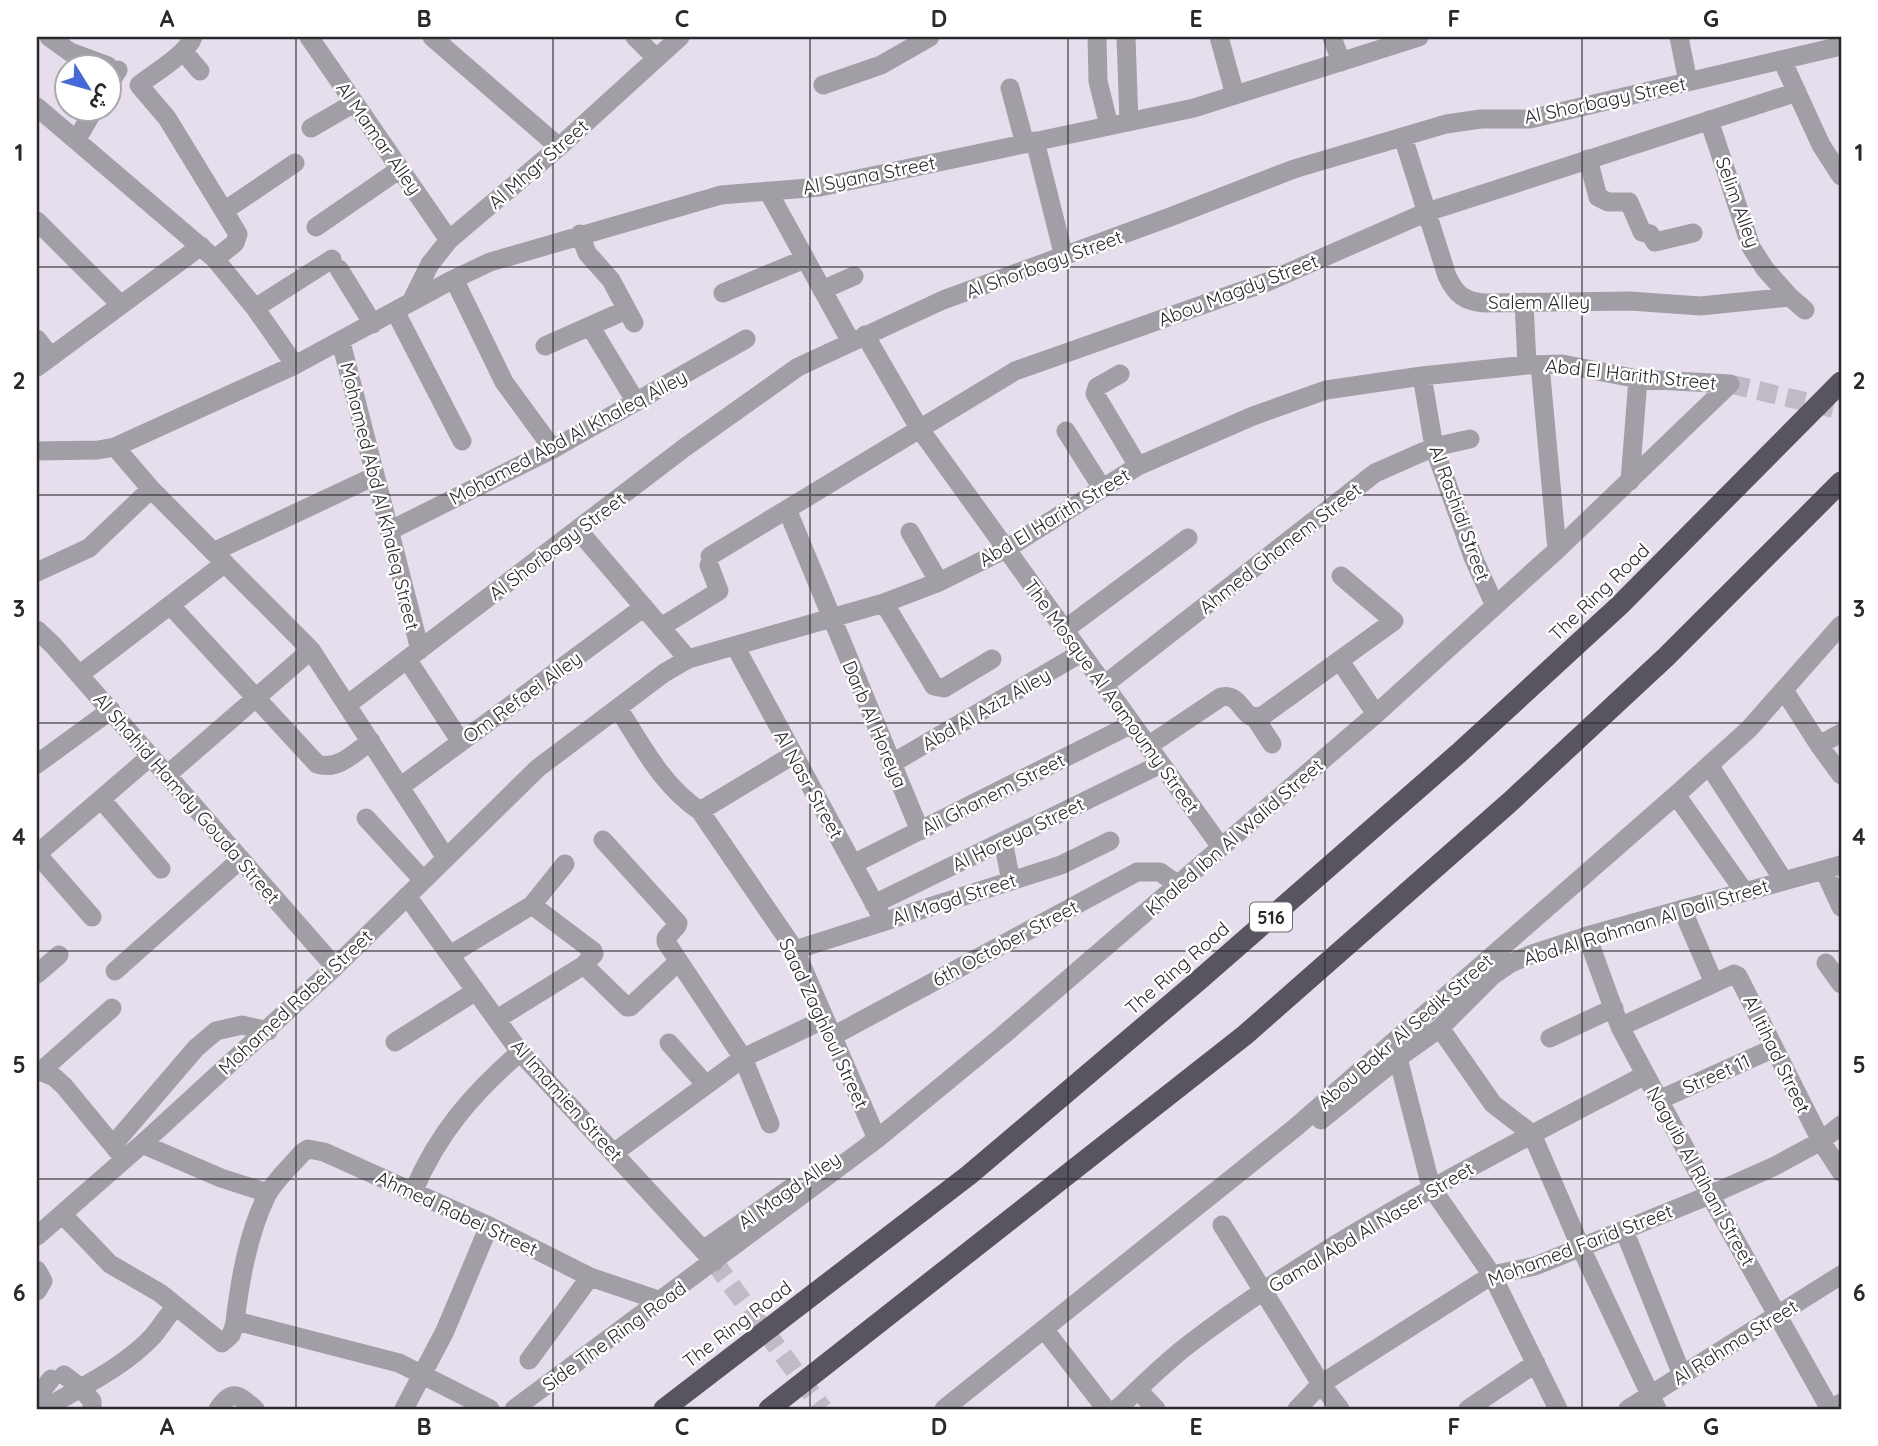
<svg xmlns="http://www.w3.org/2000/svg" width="1878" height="1446" font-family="Quicksand,'Noto Sans Arabic',sans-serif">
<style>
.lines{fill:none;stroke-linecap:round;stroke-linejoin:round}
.minor-tunnel{stroke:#c1bac6;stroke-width:19;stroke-dasharray:19 10;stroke-linecap:butt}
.minor{stroke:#a19fa5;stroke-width:19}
.motorway{stroke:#585561;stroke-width:21}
.grid{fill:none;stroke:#2b282d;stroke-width:2;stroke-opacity:0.55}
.labels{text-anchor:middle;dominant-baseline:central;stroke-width:5;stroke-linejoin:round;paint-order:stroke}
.shield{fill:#fff;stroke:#6b686c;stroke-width:2}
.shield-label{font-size:18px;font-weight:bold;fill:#2b282d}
.street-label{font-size:19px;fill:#2b282d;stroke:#fff}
.neatline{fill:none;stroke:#2b282d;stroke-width:2.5}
.grid-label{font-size:23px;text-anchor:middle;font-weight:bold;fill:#2b282d}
</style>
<rect width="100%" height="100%" fill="#e6deec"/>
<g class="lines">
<!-- minor-tunnel -->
<path class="minor-tunnel" d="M 1730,384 L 1841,410
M 714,1262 L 823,1409"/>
<!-- minor -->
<path class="minor" d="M 49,37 L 70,52 L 108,66
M 193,37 C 187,54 154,73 139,85 L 167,118 L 238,234 L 235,243 L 215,259
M 309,37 L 449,240
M 432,37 L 559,147
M 635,37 L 656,58
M 1097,37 L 1098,81 L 1109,126
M 1126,37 L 1129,122
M 1219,37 L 1235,95
M 1332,37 L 1341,62
M 1679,37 L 1688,82
M 183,51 L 200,71
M 1782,60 L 1821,145 L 1841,176
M 823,85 L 881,65 L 930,37
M 108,86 L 118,70
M 1010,88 L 1025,144
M 37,107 L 215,259 L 255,308 L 295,365
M 1709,120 L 1751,247 L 1765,269 L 1790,297 L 1805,310
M 311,128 L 354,103
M 1403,137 L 1447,276 C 1456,295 1464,301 1484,303 L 1630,301 L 1700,306 L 1790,297
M 77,139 L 95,108
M 1035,141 L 1064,257
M 1588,159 L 1598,197 L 1608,202 L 1629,202 L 1642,232 L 1650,234 L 1655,242 L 1693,233
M 768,191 L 851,342
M 224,211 L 295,163
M 37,221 L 121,305
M 316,227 L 400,169
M 580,234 L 587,253 L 611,280 L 634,323
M 339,269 L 373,324
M 454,279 L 504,382 L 553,449
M 822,290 L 854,276
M 723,293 L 805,259
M 411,302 L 430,264 L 449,240 L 559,147 L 680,37
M 1524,302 L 1527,365
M 255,308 L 332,259
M 395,311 L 462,441
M 590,326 L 636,402
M 865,335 L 919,428 L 1221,847
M 37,339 L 51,357
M 341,342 L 420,650
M 545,346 L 626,310
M 1540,365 L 1557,550
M 37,367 L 201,246
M 1120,374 L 1097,387 L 1095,394 L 1138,466
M 1422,376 L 1434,447 L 1473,557 L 1495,606
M 1066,431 L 1102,488
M 115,447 L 151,489 L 311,650 L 446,858
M 37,451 L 98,450 L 115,447 L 295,365 L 450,281 L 490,262 L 721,195 L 820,187 L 1194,108 L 1419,37
M 1630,481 L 1638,379
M 787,509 L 920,831
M 578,530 L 688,659
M 389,531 L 553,449 L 746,339
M 910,532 L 939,582
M 213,552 L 375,476
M 710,556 L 1015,371 L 1267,282 L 1427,212 L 1797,92
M 37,572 L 89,548 L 151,489
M 884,603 L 934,686 L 944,688 L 992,659
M 170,605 L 317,764 C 338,771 354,753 371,741
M 661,627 L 719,591 L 709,565
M 37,630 L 53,645 L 335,967
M 1064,630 L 1188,538
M 735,646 L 880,914
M 407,659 L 461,742
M 1340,661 L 1376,714
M 79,675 L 225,563
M 1104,685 L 1375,473 L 1434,447 L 1470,439
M 1784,690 L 1819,745 L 1841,775
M 347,705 L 684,448 L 798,367 L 943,300 L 1170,217 L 1294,169 L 1446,124 L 1481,119 L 1530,119 L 1841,46
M 618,708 C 643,747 661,784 700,811 L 795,950 L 877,1139
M 1255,718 L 1272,744
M 1819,745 L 1841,733
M 1148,746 L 1221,697 C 1237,694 1239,707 1250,716 L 1261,717 L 1394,621 L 1341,576
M 37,764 L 111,710
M 891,764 L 1081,653
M 1709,765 L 1784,881
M 167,775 L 311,650
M 400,787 L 644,607
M 1676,795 L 1744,891
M 101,799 L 161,869
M 700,811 L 793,755
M 366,818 L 423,880
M 603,840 L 678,923 L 677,926 L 666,938 L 666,942 L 743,1058 L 770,1124
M 1003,841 L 1011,881
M 853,864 L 1132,724
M 1824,870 L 1841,907
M 407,896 L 520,1052 L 714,1262
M 874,904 L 1161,764
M 1682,909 L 1714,983
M 92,917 L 37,854 L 151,756
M 1587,936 L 1620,1027 L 1710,1195 L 1830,1409 L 1841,1403
M 795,950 L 1061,865 L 1110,841
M 450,955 L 532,905 L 565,864
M 1826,963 L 1841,984
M 584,965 L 627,1007 L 630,1007 L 679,961
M 115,971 L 241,859
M 37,974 L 59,955
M 497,1019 L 584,965 L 594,954 L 593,951 L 532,905
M 1620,1027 L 1734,974 L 1738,976 L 1821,1141 L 1841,1172
M 1440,1028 L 1493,1104 L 1532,1134 L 1581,1248 L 1657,1409
M 833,1036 L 1137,872 L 1160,872 L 1178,885
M 1550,1038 L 1614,1008
M 395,1042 L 476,991
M 669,1043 L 706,1085
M 1398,1058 L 1431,1187 L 1492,1275 L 1558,1409
M 37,1070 L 54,1077 L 64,1086 L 121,1155
M 41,1071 L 112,1008
M 1659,1100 L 1774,1048
M 1321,1120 L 1398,1058 L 1440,1028 L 1492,976 L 1511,963 L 1532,954 L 1587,936 L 1841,865
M 142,1144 L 335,967 L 538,768 L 664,673 L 688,659 L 884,603 L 939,582 L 1006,549 L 1138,466 L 1253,416 L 1326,390 L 1422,376 L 1527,365 L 1562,364 L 1638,379 L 1730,384
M 113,1145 L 196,1048 L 216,1031 L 242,1025 L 268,1031
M 615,1152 L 743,1058 L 825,1019
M 413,1192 C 438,1133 472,1094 520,1052
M 62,1214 L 110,1264 L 160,1293 L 222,1343 L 231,1335 L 236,1321 L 399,1363 L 490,1409
M 1222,1225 L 1321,1384 L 1340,1409
M 1624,1230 L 1682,1375
M 37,1236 L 142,1144 L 221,1178 L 268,1193
M 703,1250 L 791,1188
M 37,1270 L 43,1281 L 37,1291
M 235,1322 C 240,1279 248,1233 267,1195 C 275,1180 291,1166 302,1153 L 308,1149 L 324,1152 L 489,1226 L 590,1277 L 661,1301
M 1044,1329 L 1106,1409
M 529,1360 L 590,1277
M 64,1375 L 80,1387 L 92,1401 L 92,1409
M 1138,1390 L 1156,1409
M 37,1397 L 51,1379
M 44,1409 C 81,1387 123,1368 153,1336 C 161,1326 168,1315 176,1306
M 218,1409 C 233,1388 238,1395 255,1409
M 404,1409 L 445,1331 L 489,1226
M 514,1409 L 877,1139 L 1001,1037 L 1376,714 L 1495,606 L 1557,550 L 1730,384
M 944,1409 L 1296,1127 L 1676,795 L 1749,729 L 1841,625
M 1117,1409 C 1140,1388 1163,1364 1188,1345 C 1329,1237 1489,1157 1645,1075
M 1297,1409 L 1321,1384 L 1492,1275 L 1535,1266 L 1710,1195 L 1775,1166 L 1821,1141 L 1841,1125
M 1468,1409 L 1536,1363
M 1628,1409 L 1841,1275"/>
<!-- motorway -->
<path class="motorway" d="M 664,1409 L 969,1175 L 1198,981 L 1459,753 L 1620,605 L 1841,382
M 769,1409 L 1245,1035 L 1510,802 L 1666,657 L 1841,482"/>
</g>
<!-- grid -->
<path class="grid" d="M 296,37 L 296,1409M 553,37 L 553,1409M 810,37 L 810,1409M 1068,37 L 1068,1409M 1325,37 L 1325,1409M 1582,37 L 1582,1409M 37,267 L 1841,267M 37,495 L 1841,495M 37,723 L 1841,723M 37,951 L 1841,951M 37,1179 L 1841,1179"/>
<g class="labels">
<!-- shield labels -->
<rect class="shield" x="1250" y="902.5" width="42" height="29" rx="5"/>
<g class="shield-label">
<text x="1271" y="917">516</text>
</g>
<!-- street labels -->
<g class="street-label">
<text transform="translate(1605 100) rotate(-12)">Al Shorbagy Street</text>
<text transform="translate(379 138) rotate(55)">Al Mamar Alley</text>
<text transform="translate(538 164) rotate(-41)">Al Mhgr Street</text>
<text transform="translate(869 175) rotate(-11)">Al Syana Street</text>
<text transform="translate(1738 202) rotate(70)">Selim Alley</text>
<text transform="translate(1044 264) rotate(-20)">Al Shorbagy Street</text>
<text transform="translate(1238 290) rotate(-21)">Abou Magdy Street</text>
<text x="1539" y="302">Salem Alley</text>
<text transform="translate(1631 374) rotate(6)">Abd El Harith Street</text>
<text transform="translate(568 437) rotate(-28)">Mohamed Abd Al Khaleq Alley</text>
<text transform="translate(380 496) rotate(76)">Mohamed Abd Al Khaleq Street</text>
<text transform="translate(1460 513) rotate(70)">Al Rashidi Street</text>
<text transform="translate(1054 517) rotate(-31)">Abd El Harith Street</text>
<text transform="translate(557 546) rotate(-37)">Al Shorbagy Street</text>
<text transform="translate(1280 548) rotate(-38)">Ahmed Ghanem Street</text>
<text transform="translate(1599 592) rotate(-44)">The Ring Road</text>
<text transform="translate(1112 696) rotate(54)">The Mosque Al Aamoumy Street</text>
<text transform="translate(522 697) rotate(-36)">Om Refaei Alley</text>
<text transform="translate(986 709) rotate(-30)">Abd Al Aziz Alley</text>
<text transform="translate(875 724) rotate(67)">Darb Al Horeya</text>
<text transform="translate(809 784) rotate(61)">Al Nasr Street</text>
<text transform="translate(993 794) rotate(-27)">Ali Ghanem Street</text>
<text transform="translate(187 798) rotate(49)">Al Shahid Hamdy Gouda Street</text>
<text transform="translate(1018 834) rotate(-26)">Al Horeya Street</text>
<text transform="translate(1234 837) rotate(-41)">Khaled Ibn Al Walid Street</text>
<text transform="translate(954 899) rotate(-18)">Al Magd Street</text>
<text transform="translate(1646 922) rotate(-17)">Abd Al Rahman Al Dali Street</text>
<text transform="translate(1005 943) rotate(-28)">6th October Street</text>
<text transform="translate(1177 968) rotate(-41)">The Ring Road</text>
<text transform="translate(295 1002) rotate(-43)">Mohamed Rabei Street</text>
<text transform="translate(824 1023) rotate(65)">Saad Zaghloul Street</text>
<text transform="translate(1405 1031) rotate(-41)">Abou Bakr Al Sedik Street</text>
<text transform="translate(1777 1054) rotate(64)">Al Itihad Street</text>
<text transform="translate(1716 1074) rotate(-24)">Street 11</text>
<text transform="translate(567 1100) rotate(48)">Al Imamien Street</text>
<text transform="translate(1701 1176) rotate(61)">Naguib Al Rihani Street</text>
<text transform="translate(789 1190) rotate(-35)">Al Magd Alley</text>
<text transform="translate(457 1213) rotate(25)">Ahmed Rabei Street</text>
<text transform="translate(1371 1227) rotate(-31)">Gamal Abd Al Naser Street</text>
<text transform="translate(1580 1245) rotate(-21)">Mohamed Farid Street</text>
<text transform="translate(737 1324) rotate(-37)">The Ring Road</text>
<text transform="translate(614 1336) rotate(-36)">Side The Ring Road</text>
<text transform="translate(1735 1342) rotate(-32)">Al Rahma Street</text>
</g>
</g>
<!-- border -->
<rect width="1878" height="1446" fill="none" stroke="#ffffff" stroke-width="77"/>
<!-- north arrow -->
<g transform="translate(88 88) rotate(127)"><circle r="33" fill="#ffffff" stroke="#aaa9ab" stroke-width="2"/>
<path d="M0-5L12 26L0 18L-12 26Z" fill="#4469db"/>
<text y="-10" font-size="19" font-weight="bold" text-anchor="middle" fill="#2b282d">ش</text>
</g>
<rect x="38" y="38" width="1802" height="1370" class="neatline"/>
<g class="grid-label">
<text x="167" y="27">A</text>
<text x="424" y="27">B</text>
<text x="682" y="27">C</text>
<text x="939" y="27">D</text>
<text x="1196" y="27">E</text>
<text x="1454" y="27">F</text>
<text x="1711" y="27">G</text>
<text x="19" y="161">1</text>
<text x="1859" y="161">1</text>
<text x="19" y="389">2</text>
<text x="1859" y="389">2</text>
<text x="19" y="617">3</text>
<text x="1859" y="617">3</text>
<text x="19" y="845">4</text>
<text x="1859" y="845">4</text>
<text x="19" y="1073">5</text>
<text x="1859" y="1073">5</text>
<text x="19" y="1301">6</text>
<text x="1859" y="1301">6</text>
<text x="167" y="1435">A</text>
<text x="424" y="1435">B</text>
<text x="682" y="1435">C</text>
<text x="939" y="1435">D</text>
<text x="1196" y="1435">E</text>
<text x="1454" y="1435">F</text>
<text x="1711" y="1435">G</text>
</g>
</svg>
